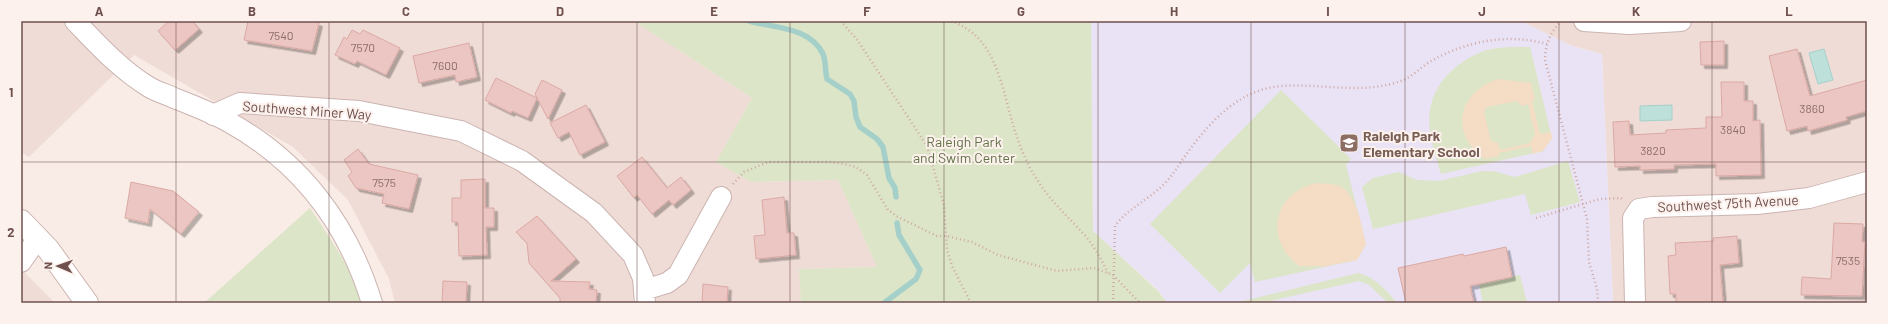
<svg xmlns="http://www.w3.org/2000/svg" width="1888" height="324" font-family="Barlow,sans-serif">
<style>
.residential{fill:#f0dcd6}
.education{fill:#e9e3f5}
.green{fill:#dce5c7}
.sand{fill:#f4dcc5;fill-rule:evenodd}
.water{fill:#bee0da;stroke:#a5d0ca}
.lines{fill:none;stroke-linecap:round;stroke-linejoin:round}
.stream{stroke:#a5d0ca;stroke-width:5.5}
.building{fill:#ebc6c2;stroke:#dba9a4;filter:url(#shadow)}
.minor-casing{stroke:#cbb4b1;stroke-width:22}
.secondary-casing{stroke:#cdb3af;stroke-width:24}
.path{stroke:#cfa9a5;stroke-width:2.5;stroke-dasharray:1 3;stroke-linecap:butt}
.minor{stroke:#fff;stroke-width:20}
.secondary{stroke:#fff;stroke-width:22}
.grid{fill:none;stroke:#6f504f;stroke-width:1;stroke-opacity:0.55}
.labels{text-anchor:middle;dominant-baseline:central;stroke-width:4;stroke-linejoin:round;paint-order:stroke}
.number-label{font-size:12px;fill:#8e6e6c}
.street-label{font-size:14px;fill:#6f504f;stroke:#fcf1ec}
.education-label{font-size:14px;font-weight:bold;fill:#785e54;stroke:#fcf1ec;text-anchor:start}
.park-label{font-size:14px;fill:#627348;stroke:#fcf1ec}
.neatline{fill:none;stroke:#6f504f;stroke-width:1.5}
.grid-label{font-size:13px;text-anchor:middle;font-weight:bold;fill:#6f504f}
</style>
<defs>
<filter id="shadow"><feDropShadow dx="3.5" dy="3.5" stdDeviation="0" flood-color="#0004"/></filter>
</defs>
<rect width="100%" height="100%" fill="#f9ece6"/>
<!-- residential -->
<path class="residential" d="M 21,21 L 634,21 L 752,98 L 716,162 L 752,182 L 838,180 L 877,267 L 800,269 L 801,303 L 395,303 L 389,279 L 348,200 L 293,147 L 134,55 L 29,157 L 21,152 Z
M 1443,21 L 1867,21 L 1867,303 L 1613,303 L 1602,54 L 1572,46 L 1525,23 Z
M 21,269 L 55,303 L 21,303 Z"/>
<!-- education -->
<path class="education" d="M 1091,21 L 1443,21 L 1525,23 L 1572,46 L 1602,54 L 1613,303 L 1167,303 L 1158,290 L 1093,231 Z"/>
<!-- green -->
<path class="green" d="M 634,21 L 1091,21 L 1093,231 L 1158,291 L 1167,303 L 801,303 L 799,269 L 877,267 L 838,180 L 751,182 L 716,162 L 752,98 Z
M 1509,47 L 1530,47 L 1552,138 L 1543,151 L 1441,174 C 1435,153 1425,127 1431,105 C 1437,79 1460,60 1484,51 C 1492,48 1501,48 1509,47 Z
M 1281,90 L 1339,147 L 1342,147 L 1343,151 L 1351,159 L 1346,165 L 1366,244 L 1357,260 L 1255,282 L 1250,263 L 1220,293 L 1150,224 Z
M 1568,161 L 1580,202 L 1531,215 L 1525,194 L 1373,229 L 1362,187 L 1373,178 L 1399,172 L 1417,180 L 1439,181 L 1482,171 L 1493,171 L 1515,177 Z
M 310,208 C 331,239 350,268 365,303 L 204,303 Z
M 1358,273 C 1373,276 1388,291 1397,303 L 1388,303 L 1369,285 L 1359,281 L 1261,303 L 1235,303 Z
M 1520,275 L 1527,303 L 1483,303 L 1479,284 Z"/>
<!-- sand -->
<path class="sand" d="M 1498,79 L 1531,83 L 1535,100 L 1532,101 L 1540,134 L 1551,132 L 1552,138 L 1543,151 L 1533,154 L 1531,146 L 1499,153 L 1499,156 L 1485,159 C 1449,134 1457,93 1498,79 ZM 1517,101 L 1522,106 L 1528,104 L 1535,134 L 1530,143 L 1500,150 L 1498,143 L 1491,141 L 1484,112 L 1487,107 Z
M 1316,183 C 1324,184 1335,183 1341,187 C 1357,195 1362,228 1366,244 L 1357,260 L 1321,267 L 1321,266 L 1299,266 C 1264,239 1273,193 1316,183 Z"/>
<!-- water -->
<path class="water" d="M 1824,49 L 1833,80 L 1818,84 L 1809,53 Z
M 1672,105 L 1672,120 L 1640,121 L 1640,106 Z"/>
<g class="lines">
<!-- stream -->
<path class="stream" d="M 749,21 C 774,28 810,27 823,54 C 826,61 825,71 827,79 L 850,94 L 854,101 L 856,117 L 860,127 L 877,139 L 883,147 L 889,178 L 895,188 L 896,197
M 884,303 L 916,279 L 920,270 L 899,235 L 897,223"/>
</g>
<!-- building -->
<path class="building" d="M 169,21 L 192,21 L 199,29 L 175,50 L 158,31 Z
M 248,21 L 312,21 L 319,23 L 312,51 L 244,40 Z
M 352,30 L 360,34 L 363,30 L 400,48 L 386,75 L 357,61 L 355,64 L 335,55 L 344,37 L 347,39 Z
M 1724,41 L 1724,65 L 1701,65 L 1700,42 Z
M 469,43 L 477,77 L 456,82 L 455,75 L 419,83 L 413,56 Z
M 1797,49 L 1810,96 L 1867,80 L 1867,111 L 1846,117 L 1847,120 L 1808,131 L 1807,126 L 1787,131 L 1769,56 Z
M 496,78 L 537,98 L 528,118 L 512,111 L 511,113 L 485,100 Z
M 542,80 L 562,90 L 548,119 L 535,94 Z
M 1721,82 L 1744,82 L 1744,101 L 1753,101 L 1753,121 L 1760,120 L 1761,175 L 1716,176 L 1716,164 L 1674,165 L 1674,169 L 1640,170 L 1640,166 L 1615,167 L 1613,122 L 1629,121 L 1630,135 L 1666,133 L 1666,130 L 1706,128 L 1706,117 L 1722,117 Z
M 586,105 L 605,142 L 580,155 L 569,132 L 558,138 L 550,123 Z
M 358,149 L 369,164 L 418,175 L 409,209 L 382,203 L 384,194 L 356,188 L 348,176 L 352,172 L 344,160 Z
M 642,157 L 667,188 L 681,177 L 691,190 L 673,205 L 669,200 L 652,214 L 637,195 L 634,198 L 617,176 Z
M 485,179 L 485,208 L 494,208 L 494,227 L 486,227 L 487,255 L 459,256 L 458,222 L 452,222 L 452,198 L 461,198 L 461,180 Z
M 131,182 L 173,191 L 199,212 L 181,234 L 150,209 L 148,223 L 125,218 Z
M 784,197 L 787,233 L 794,233 L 796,255 L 756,259 L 754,236 L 765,235 L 762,200 Z
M 537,216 L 576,259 L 551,281 L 590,282 L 589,289 L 597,290 L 596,303 L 560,303 L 560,298 L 529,263 L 527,243 L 516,232 Z
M 1834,223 L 1863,224 L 1862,242 L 1865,242 L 1862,296 L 1801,295 L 1802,277 L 1831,279 Z
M 1737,236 L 1739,263 L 1720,265 L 1723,302 L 1676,303 L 1676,294 L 1670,294 L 1668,256 L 1676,255 L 1675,243 L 1714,241 L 1713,238 Z
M 1506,247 L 1512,277 L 1470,286 L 1474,303 L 1406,303 L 1398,268 L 1463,254 L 1464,256 Z
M 443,281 L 467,282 L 466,303 L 442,303 Z
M 703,284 L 728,287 L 727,303 L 702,303 Z"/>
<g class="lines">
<!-- minor casing -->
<g class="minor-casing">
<path id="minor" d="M 75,21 C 98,45 121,70 149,87 C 157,92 166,94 174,98 C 192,105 210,112 227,121 C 300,161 348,224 372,303
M 1584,21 L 1629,24 L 1681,21
M 213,115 L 240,103 L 359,111 L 461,131 L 522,161 L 594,213 L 633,255 L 643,278 L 645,303
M 21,262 L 38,238
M 644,290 L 667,283 L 678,275 L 721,197
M 1635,303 L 1633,218 L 1639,209 L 1652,207 L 1757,204 L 1809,198 L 1867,182"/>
</g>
<!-- secondary casing -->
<g class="secondary-casing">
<path id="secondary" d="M 21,221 L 48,249 L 87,303"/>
</g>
<!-- path -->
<path class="path" d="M 841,21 L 858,41 L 927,146 L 944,205 L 947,250 L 952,266 L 971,303
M 951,21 C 992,35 1000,77 1010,114 C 1016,137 1025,162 1038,181 C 1050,200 1065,214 1080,230 C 1092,242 1100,257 1108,273
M 1562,21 C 1550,31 1545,46 1545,60 L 1587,219 L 1589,262 L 1597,289 L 1598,303
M 733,184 L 744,172 L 768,162 L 830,162 L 844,164 L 856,167 L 867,175 L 888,210 L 898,217 L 937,236 L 946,236 L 972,242 L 998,255 L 1057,271 L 1094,268 L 1113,275 L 1140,303
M 1536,218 L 1600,199 L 1621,198 L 1623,200
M 1113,303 L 1115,226 C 1128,208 1150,199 1165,183 C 1173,175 1178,166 1185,156 C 1209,123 1237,90 1281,86 C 1321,83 1362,95 1401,81 C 1412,77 1421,67 1431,61 C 1467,41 1507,33 1547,44"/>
<!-- minor -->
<use href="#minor" class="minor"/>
<!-- secondary -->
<use href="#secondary" class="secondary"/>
</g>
<!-- grid -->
<path class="grid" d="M 176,21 L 176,303M 329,21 L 329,303M 483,21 L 483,303M 637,21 L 637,303M 790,21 L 790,303M 944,21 L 944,303M 1098,21 L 1098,303M 1251,21 L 1251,303M 1405,21 L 1405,303M 1559,21 L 1559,303M 1712,21 L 1712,303M 21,162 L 1867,162"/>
<!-- icons -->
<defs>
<g id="school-square" transform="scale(1)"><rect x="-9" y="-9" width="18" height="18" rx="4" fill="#8d6e63" stroke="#fcf1ec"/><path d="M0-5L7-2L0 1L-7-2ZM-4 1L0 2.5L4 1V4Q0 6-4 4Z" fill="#fff"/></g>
</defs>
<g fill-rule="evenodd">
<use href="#school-square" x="1349" y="143"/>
</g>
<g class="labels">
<!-- number labels -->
<g class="number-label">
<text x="281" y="35">7540</text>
<text x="363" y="47">7570</text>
<text x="445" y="65">7600</text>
<text x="1812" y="108">3860</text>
<text x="1733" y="129">3840</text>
<text x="1653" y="150">3820</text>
<text x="384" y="182">7575</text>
<text x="1848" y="260">7535</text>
</g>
<!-- street labels -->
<g class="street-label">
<text transform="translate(307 110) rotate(4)">Southwest Miner Way</text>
<text transform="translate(1728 203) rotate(-3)">Southwest 75th Avenue</text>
</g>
<!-- education labels -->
<g class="education-label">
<text x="1363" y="135">Raleigh Park<tspan x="1363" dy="16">Elementary School</tspan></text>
</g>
<!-- park labels -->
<g class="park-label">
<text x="964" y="141">Raleigh Park<tspan x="964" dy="16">and Swim Center</tspan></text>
</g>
</g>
<!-- border -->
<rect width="1888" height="324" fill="none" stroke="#fcf1ec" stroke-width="44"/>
<!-- north arrow -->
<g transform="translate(58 266) rotate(272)" stroke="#fcf1ec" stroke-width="3" paint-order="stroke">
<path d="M0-3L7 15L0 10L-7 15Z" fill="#6f504f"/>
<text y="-6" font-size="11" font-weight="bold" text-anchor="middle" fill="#6f504f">N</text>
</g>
<rect x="22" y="22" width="1844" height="280" class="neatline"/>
<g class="grid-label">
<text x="99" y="16">A</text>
<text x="252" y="16">B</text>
<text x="406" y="16">C</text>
<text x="560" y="16">D</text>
<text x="714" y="16">E</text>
<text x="867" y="16">F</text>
<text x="1021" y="16">G</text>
<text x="1174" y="16">H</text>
<text x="1328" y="16">I</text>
<text x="1482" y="16">J</text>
<text x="1636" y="16">K</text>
<text x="1789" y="16">L</text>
<text x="11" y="97">1</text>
<text x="11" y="237">2</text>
</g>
</svg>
